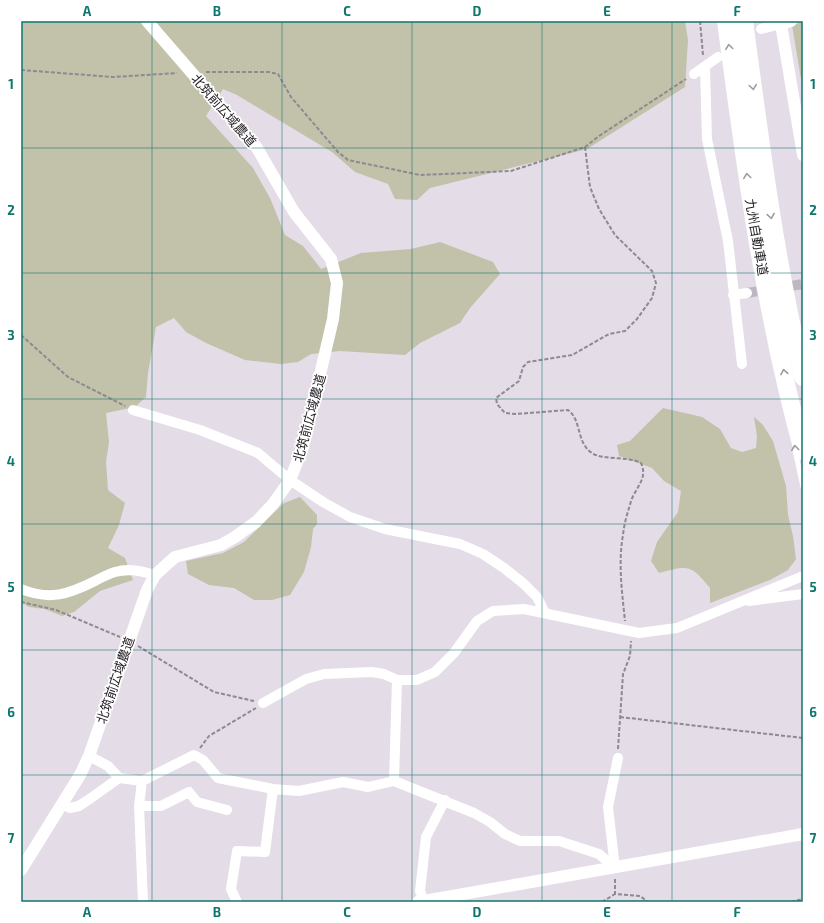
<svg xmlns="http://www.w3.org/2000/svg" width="824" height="923" font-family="'Exo 2','Noto Sans JP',sans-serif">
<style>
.green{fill:#c2c1aa}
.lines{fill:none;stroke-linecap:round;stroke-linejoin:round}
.minor-tunnel{stroke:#beb7c0;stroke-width:10;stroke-dasharray:10 5;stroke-linecap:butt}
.path{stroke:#8f8991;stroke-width:2;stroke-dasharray:4 2;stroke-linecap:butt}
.service{stroke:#fff;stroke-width:5}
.minor{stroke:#fff;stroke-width:10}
.tertiary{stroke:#fff;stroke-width:12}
.motorway{stroke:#fff;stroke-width:18}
.oneway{stroke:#9c9b9d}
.grid{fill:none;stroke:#0f766e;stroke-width:1;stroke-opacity:0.55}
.labels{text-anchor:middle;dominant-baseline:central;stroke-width:3.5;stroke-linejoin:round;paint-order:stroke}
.street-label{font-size:13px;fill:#242125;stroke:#fff}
.neatline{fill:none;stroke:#0f766e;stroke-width:1.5}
.grid-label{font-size:13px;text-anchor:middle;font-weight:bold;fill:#0f766e}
</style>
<rect width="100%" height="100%" fill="#e4dce7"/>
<!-- green -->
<path class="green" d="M 21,21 L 685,21 L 688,40 L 685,87 L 587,149 L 430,188 L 417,200 L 395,199 L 388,184 L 355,172 L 332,152 L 237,95 L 223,89 L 206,116 L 253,168 L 270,198 L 285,235 L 303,246 L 321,269 L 361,253 L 411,249 L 440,242 L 493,262 L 500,274 L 470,308 L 460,323 L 420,343 L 405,355 L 340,351 L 311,354 L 298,362 L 281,364 L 245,360 L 206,343 L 186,332 L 174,318 L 156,327 L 148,373 L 146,397 L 135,407 L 106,413 L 109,442 L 106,462 L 108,490 L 125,503 L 119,525 L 108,548 L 125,558 L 133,580 L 100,591 L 74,612 L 62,616 L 45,609 L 29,607 L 21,602 Z
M 803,22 L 803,91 L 792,25 Z
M 663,408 L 702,417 L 720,429 L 731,448 L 742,452 L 756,448 L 757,436 L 754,417 L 763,425 L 773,441 L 786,486 L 788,515 L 793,536 L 796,559 L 788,570 L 770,580 L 710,603 L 710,588 C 691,564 688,565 659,573 L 651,561 L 657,542 L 678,512 L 681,491 L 664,481 L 652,468 L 619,456 L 617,445 L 630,441 Z
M 300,497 L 317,515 L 317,524 L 313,529 L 311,547 L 304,572 L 290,595 L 272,600 L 254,600 L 234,588 L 209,585 L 188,574 L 186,561 L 223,553 L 244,542 L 284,503 Z"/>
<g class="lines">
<!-- minor-tunnel -->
<path class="minor-tunnel" d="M 747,293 L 803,284"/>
<!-- path -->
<path class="path" d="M 700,21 L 703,55
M 21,70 L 113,77 L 177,73
M 206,72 L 269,72 L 278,74 L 291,97 L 338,152 L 348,160 L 420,175 L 511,171 L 585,147 L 599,136 L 686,79
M 585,147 L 590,187 L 599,209 L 615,235 L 652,271 L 656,283 L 652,298 L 637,319 L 625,331 L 609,334 L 572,355 L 528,362 L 523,367 L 519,381 L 496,398 L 497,404 L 505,413 L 516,414 L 568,410 C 582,420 576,443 592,453 C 601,460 628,456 641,463 C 649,480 633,489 630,505 C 627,514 624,525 623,535 C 618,563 622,592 625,621
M 21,335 L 68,377 L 125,406
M 21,602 L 56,610 L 120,637
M 138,646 L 214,692 L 254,701
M 620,717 L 803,738
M 200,748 L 209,736 L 256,708
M 618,749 L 623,674 L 630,656 L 631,641
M 615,879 L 615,894 L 640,896 L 648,902
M 602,902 L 615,894
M 791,902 L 803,899"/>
<!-- service -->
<path class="service" d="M 795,450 L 803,487"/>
<!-- minor -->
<path class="minor" d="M 761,29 L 781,24 L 781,21
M 705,68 L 707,139 L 728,241 L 742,364
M 694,74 L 718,57
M 733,295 L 747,293
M 133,410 L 200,430 L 258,453 L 290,480 L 323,502 L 350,517 L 385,529 L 460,544 L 483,554 L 504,568 L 524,584 L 537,597 L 545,613
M 21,589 C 50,601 69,594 95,581 C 101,578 108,574 115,572 C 129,568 141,571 155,575
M 749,601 L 803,594
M 263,703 L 306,679 L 324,674 L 372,672 L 384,674 L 397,680 L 417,680 L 435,672 L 454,653 L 477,621 L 493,611 L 524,609 L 639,633 L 677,628 L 803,576
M 89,756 L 108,766 L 119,778
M 394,781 L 474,813 L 490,822 L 505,834 L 520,841 L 559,841 L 599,854 L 615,868
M 62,804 L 70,808 L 79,806 L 91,798 L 119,778 L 142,781
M 139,806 L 161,806 L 189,792 L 197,802 L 227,810
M 615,868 L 608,807 L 618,758
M 424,901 L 420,891 L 426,837 L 445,800
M 143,902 L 139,806 L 142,781 L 194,755 L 203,760 L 218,778 L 273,789
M 237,902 L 231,889 L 237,851 L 265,852 L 273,789 L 299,791 L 343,782 L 368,787 L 394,781 L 397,680"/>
<!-- tertiary -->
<path class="tertiary" d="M 791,21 L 781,24 L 803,155
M 21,870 L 80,775 L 89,756 L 147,590 L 155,575 L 175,557 L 221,545 L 235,537 L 256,522 L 273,504 L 290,480 L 303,447 L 333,319 L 337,283 L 331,259 L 294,212 L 257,148 L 147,21
M 418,902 L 803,834"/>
<!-- motorway -->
<path class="motorway" d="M 726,21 C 745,165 764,310 803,451
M 744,21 C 760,140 775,260 803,377"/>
</g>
<!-- one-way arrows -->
<defs><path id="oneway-chevron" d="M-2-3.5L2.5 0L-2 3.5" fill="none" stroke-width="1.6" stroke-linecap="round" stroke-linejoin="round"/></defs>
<g class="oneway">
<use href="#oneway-chevron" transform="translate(729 47) rotate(-98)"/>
<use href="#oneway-chevron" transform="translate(753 87) rotate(82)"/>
<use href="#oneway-chevron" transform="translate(747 176) rotate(-98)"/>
<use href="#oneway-chevron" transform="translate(771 216) rotate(81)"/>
<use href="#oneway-chevron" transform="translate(784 372) rotate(-100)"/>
<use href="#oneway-chevron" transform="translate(795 448) rotate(-97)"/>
</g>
<!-- grid -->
<path class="grid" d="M 152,21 L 152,902M 282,21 L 282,902M 412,21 L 412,902M 542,21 L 542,902M 672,21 L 672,902M 21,148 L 803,148M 21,273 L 803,273M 21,399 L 803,399M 21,524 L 803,524M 21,650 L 803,650M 21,775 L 803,775"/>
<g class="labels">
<!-- street labels -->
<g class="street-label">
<text transform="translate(224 110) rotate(49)">北筑前広域農道</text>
<text transform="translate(757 237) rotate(80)">九州自動車道</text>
<text transform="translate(309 418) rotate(-75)">北筑前広域農道</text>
<text transform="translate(115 680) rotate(-71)">北筑前広域農道</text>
</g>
</g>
<!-- border -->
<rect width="824" height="923" fill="none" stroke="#ffffff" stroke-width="44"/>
<rect x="22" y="22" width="780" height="879" class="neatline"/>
<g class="grid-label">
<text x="87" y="16">A</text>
<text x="217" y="16">B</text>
<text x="347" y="16">C</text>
<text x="477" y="16">D</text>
<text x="607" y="16">E</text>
<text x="737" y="16">F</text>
<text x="11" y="89">1</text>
<text x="813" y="89">1</text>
<text x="11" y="215">2</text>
<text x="813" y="215">2</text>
<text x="11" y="340">3</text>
<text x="813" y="340">3</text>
<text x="11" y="466">4</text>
<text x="813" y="466">4</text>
<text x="11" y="592">5</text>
<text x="813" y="592">5</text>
<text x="11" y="717">6</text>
<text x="813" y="717">6</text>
<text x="11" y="843">7</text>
<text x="813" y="843">7</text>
<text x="87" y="917">A</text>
<text x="217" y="917">B</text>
<text x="347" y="917">C</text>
<text x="477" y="917">D</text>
<text x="607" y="917">E</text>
<text x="737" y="917">F</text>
</g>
</svg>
